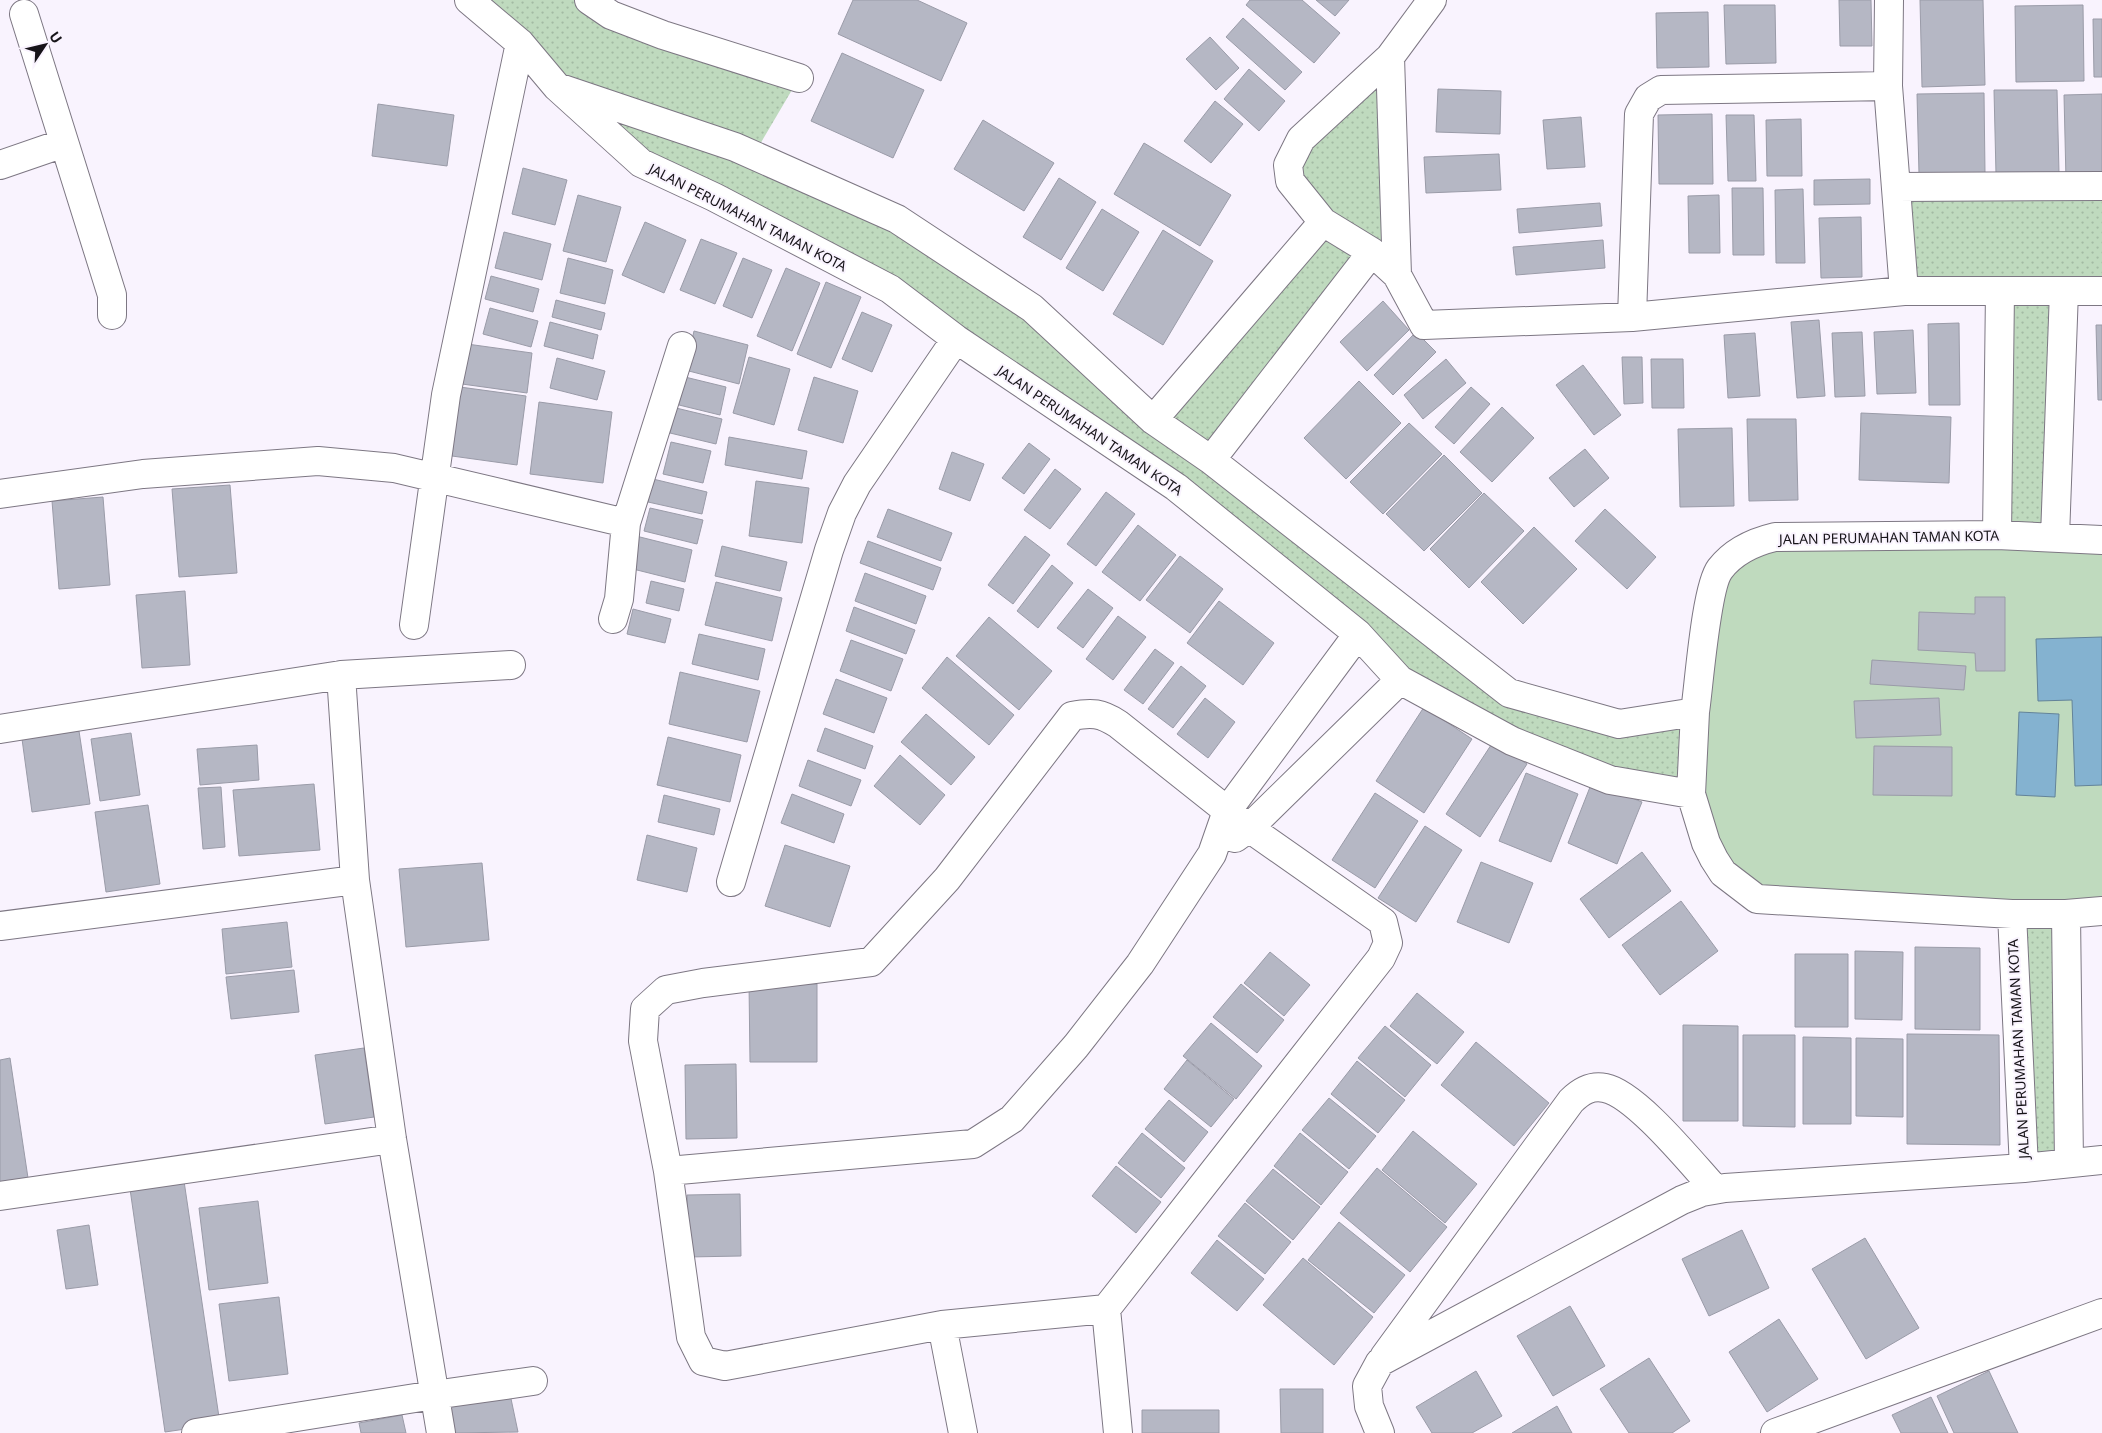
<svg xmlns="http://www.w3.org/2000/svg" width="2102" height="1433" font-family="'Noto Sans',sans-serif">
<style>
.grass{fill:url(#grass-dots)}
.park{fill:#bfdabe}
.water{fill:#84b2d0;stroke:#638399}
.building{fill:#b5b7c4;stroke:#9a9ba8}
.lines{fill:none;stroke-linecap:round;stroke-linejoin:round}
.minor-casing{stroke:#7d7783;stroke-width:30}
.minor{stroke:#fff;stroke-width:28}
.labels{text-anchor:middle;dominant-baseline:central;stroke-width:4;stroke-linejoin:round;paint-order:stroke}
.street-label{font-size:14px;fill:#171419;stroke:#f9f3fe}
</style>
<defs>
<pattern id="grass-dots" width="8" height="8" patternUnits="userSpaceOnUse" patternTransform="scale(1.25)"><rect width="8" height="8" fill="#bfdabe"/><path d="M2 2h.1M6 6h.1" fill="none" stroke="#a3baa3" stroke-width="1.8" stroke-linecap="round"/></pattern>
</defs>
<rect width="100%" height="100%" fill="#f9f3fe"/>
<!-- grass -->
<path class="grass" d="M 469,0 L 589,0 L 799,78 L 756,151 L 1025,304 L 1153,420 L 1323,222 L 1288,165 L 1390,57 L 1397,275 L 1372,253 L 1211,460 L 1509,693 L 1619,724 L 1695,712 L 1691,794 L 1512,741 L 1358,634 L 956,339 L 641,163 Z
M 2102,186 L 2102,291 L 2064,291 L 2055,537 L 1997,535 L 2000,292 L 1904,291 L 1896,187 Z
M 2012,914 L 2066,914 L 2069,1163 L 2024,1168 Z"/>
<!-- park -->
<path class="park" d="M 2102,540 L 2102,911 L 1757,899 L 1706,843 L 1695,712 L 1711,590 L 1756,542 Z"/>
<!-- water -->
<path class="water" d="M 2102,637 L 2102,785 L 2075,786 L 2072,700 L 2038,701 L 2036,639 Z
M 2019,712 L 2059,714 L 2055,797 L 2016,795 Z"/>
<!-- building -->
<path class="building" d="M 853,0 L 917,0 L 967,23 L 941,81 L 838,34 Z
M 1250,0 L 1302,0 L 1340,33 L 1314,63 L 1246,5 Z
M 1316,0 L 1349,0 L 1335,16 Z
M 1839,0 L 1871,0 L 1872,46 L 1840,46 Z
M 1920,0 L 1983,0 L 1985,85 L 1922,87 Z
M 1724,5 L 1775,5 L 1776,63 L 1726,64 Z
M 2083,5 L 2084,81 L 2016,82 L 2015,6 Z
M 1708,12 L 1709,67 L 1657,68 L 1656,13 Z
M 1243,18 L 1302,72 L 1285,90 L 1226,37 Z
M 2093,19 L 2102,19 L 2102,77 L 2094,77 Z
M 1210,37 L 1239,68 L 1216,90 L 1186,59 Z
M 842,53 L 924,90 L 893,158 L 811,121 Z
M 1249,69 L 1285,101 L 1259,131 L 1224,99 Z
M 1438,89 L 1501,91 L 1500,134 L 1436,132 Z
M 1994,90 L 2057,90 L 2059,173 L 1996,174 Z
M 1984,93 L 1985,173 L 1919,174 L 1917,94 Z
M 2102,94 L 2102,179 L 2066,180 L 2064,95 Z
M 1215,101 L 1243,124 L 1211,163 L 1184,141 Z
M 378,104 L 454,115 L 447,166 L 372,156 Z
M 1712,114 L 1713,184 L 1659,184 L 1658,115 Z
M 1726,115 L 1754,115 L 1756,181 L 1728,181 Z
M 1581,117 L 1585,167 L 1547,169 L 1543,120 Z
M 1801,119 L 1802,176 L 1767,176 L 1766,120 Z
M 983,120 L 1054,163 L 1024,211 L 954,169 Z
M 1144,143 L 1231,195 L 1200,246 L 1114,194 Z
M 1499,154 L 1501,190 L 1426,193 L 1424,157 Z
M 523,168 L 567,180 L 555,225 L 512,214 Z
M 1059,178 L 1096,202 L 1061,260 L 1023,237 Z
M 1870,179 L 1870,204 L 1814,205 L 1814,180 Z
M 1732,188 L 1763,188 L 1764,255 L 1733,255 Z
M 1803,189 L 1805,263 L 1776,263 L 1775,190 Z
M 578,195 L 621,207 L 606,262 L 563,251 Z
M 1719,195 L 1720,253 L 1689,253 L 1688,196 Z
M 1600,203 L 1602,226 L 1519,233 L 1517,209 Z
M 1102,209 L 1139,232 L 1103,291 L 1066,268 Z
M 1861,217 L 1862,277 L 1821,278 L 1819,218 Z
M 645,222 L 686,240 L 664,293 L 622,275 Z
M 1163,230 L 1213,261 L 1163,345 L 1113,314 Z
M 504,232 L 551,244 L 542,280 L 495,268 Z
M 701,239 L 737,253 L 715,304 L 680,290 Z
M 1603,240 L 1605,268 L 1516,275 L 1513,247 Z
M 568,258 L 613,270 L 605,304 L 560,293 Z
M 743,258 L 772,270 L 752,318 L 723,306 Z
M 786,268 L 820,283 L 792,351 L 757,336 Z
M 491,276 L 539,289 L 533,312 L 485,299 Z
M 826,282 L 861,297 L 831,368 L 797,354 Z
M 556,300 L 605,313 L 601,330 L 552,317 Z
M 1383,301 L 1409,330 L 1367,371 L 1340,342 Z
M 490,308 L 538,321 L 531,347 L 483,334 Z
M 862,312 L 892,325 L 872,372 L 842,359 Z
M 1819,320 L 1825,396 L 1797,398 L 1791,322 Z
M 550,322 L 598,335 L 593,359 L 544,346 Z
M 1959,323 L 1960,405 L 1929,405 L 1928,324 Z
M 2096,325 L 2102,325 L 2102,400 L 2098,400 Z
M 1913,330 L 1916,393 L 1877,394 L 1874,332 Z
M 694,331 L 748,345 L 739,384 L 685,370 Z
M 1416,332 L 1436,352 L 1393,395 L 1374,375 Z
M 1862,332 L 1865,396 L 1835,397 L 1832,333 Z
M 1755,333 L 1760,396 L 1728,398 L 1724,335 Z
M 467,344 L 532,353 L 527,393 L 462,384 Z
M 749,357 L 790,369 L 774,425 L 733,413 Z
M 1622,357 L 1642,357 L 1643,403 L 1624,404 Z
M 557,358 L 605,371 L 597,400 L 550,388 Z
M 1446,359 L 1466,383 L 1423,419 L 1404,395 Z
M 1651,359 L 1683,359 L 1684,408 L 1652,408 Z
M 1583,365 L 1621,415 L 1594,435 L 1556,385 Z
M 685,377 L 726,387 L 720,415 L 679,405 Z
M 814,377 L 858,391 L 843,443 L 798,430 Z
M 1359,381 L 1401,423 L 1346,479 L 1304,438 Z
M 460,387 L 526,396 L 517,465 L 452,456 Z
M 1471,387 L 1490,404 L 1454,444 L 1435,427 Z
M 539,402 L 612,412 L 603,483 L 530,474 Z
M 1502,407 L 1534,438 L 1492,482 L 1460,452 Z
M 676,408 L 722,419 L 716,444 L 670,433 Z
M 1861,413 L 1951,417 L 1949,483 L 1859,480 Z
M 1747,419 L 1796,419 L 1798,500 L 1749,501 Z
M 1409,423 L 1442,454 L 1383,514 L 1350,482 Z
M 1732,428 L 1734,506 L 1680,507 L 1678,429 Z
M 729,437 L 807,451 L 802,479 L 725,465 Z
M 671,442 L 711,451 L 703,483 L 663,474 Z
M 1029,443 L 1050,459 L 1024,494 L 1002,478 Z
M 1585,449 L 1609,478 L 1574,507 L 1549,478 Z
M 952,452 L 984,464 L 970,501 L 939,489 Z
M 1444,455 L 1482,493 L 1424,551 L 1386,514 Z
M 1055,469 L 1081,489 L 1050,529 L 1024,510 Z
M 653,479 L 707,492 L 702,514 L 648,502 Z
M 756,481 L 809,488 L 802,543 L 749,536 Z
M 230,485 L 237,573 L 179,577 L 172,489 Z
M 1106,492 L 1135,514 L 1096,566 L 1067,544 Z
M 1484,493 L 1524,531 L 1469,588 L 1430,549 Z
M 103,497 L 110,585 L 59,589 L 52,501 Z
M 650,508 L 703,520 L 697,544 L 644,531 Z
M 888,509 L 952,533 L 941,561 L 877,537 Z
M 1605,509 L 1656,557 L 1627,589 L 1575,541 Z
M 1138,525 L 1176,555 L 1140,601 L 1102,572 Z
M 1534,527 L 1577,569 L 1523,624 L 1481,582 Z
M 636,536 L 692,550 L 685,582 L 629,568 Z
M 1025,536 L 1050,555 L 1013,604 L 988,585 Z
M 868,541 L 941,568 L 933,590 L 860,563 Z
M 722,546 L 787,562 L 780,591 L 715,576 Z
M 1180,556 L 1223,589 L 1190,633 L 1146,600 Z
M 1052,565 L 1073,583 L 1038,628 L 1017,611 Z
M 865,573 L 926,596 L 916,624 L 855,601 Z
M 651,581 L 684,589 L 679,611 L 646,603 Z
M 716,582 L 782,598 L 772,641 L 705,625 Z
M 1088,589 L 1113,608 L 1083,648 L 1057,628 Z
M 185,591 L 190,665 L 142,668 L 136,595 Z
M 1975,597 L 2005,597 L 2005,671 L 1976,671 L 1975,653 L 1918,650 L 1919,612 L 1975,614 Z
M 1219,601 L 1274,643 L 1243,685 L 1187,643 Z
M 854,607 L 915,630 L 906,654 L 846,631 Z
M 633,609 L 671,619 L 665,643 L 627,634 Z
M 1118,616 L 1146,637 L 1113,680 L 1086,659 Z
M 989,617 L 1052,671 L 1019,710 L 956,656 Z
M 699,634 L 765,649 L 758,680 L 692,664 Z
M 851,640 L 903,659 L 891,691 L 840,671 Z
M 1155,649 L 1174,663 L 1143,704 L 1124,690 Z
M 947,657 L 1014,715 L 989,745 L 922,688 Z
M 1872,660 L 1966,666 L 1964,690 L 1870,684 Z
M 1181,666 L 1206,686 L 1173,728 L 1148,709 Z
M 680,672 L 760,691 L 747,742 L 669,724 Z
M 836,679 L 887,698 L 874,733 L 823,714 Z
M 1205,698 L 1235,722 L 1208,758 L 1177,734 Z
M 1939,698 L 1941,735 L 1856,738 L 1854,701 Z
M 1424,707 L 1472,739 L 1424,813 L 1376,781 Z
M 926,714 L 975,757 L 951,785 L 901,742 Z
M 825,728 L 873,746 L 865,769 L 817,751 Z
M 79,731 L 90,804 L 32,812 L 22,739 Z
M 131,733 L 140,795 L 100,801 L 91,739 Z
M 668,737 L 741,755 L 730,802 L 657,785 Z
M 1493,742 L 1527,764 L 1480,837 L 1446,814 Z
M 257,745 L 259,780 L 200,785 L 197,749 Z
M 1874,746 L 1952,747 L 1952,796 L 1873,795 Z
M 900,755 L 945,795 L 920,825 L 874,786 Z
M 808,760 L 861,780 L 851,806 L 799,786 Z
M 1526,773 L 1578,794 L 1551,862 L 1499,841 Z
M 1592,782 L 1642,802 L 1617,864 L 1568,843 Z
M 314,784 L 320,850 L 239,856 L 233,790 Z
M 221,787 L 225,847 L 203,849 L 198,788 Z
M 1375,793 L 1418,821 L 1375,888 L 1332,860 Z
M 792,794 L 844,814 L 834,843 L 781,823 Z
M 664,795 L 720,809 L 714,835 L 658,822 Z
M 148,805 L 160,884 L 106,892 L 95,812 Z
M 1425,826 L 1462,850 L 1416,922 L 1378,898 Z
M 647,835 L 697,848 L 687,892 L 637,880 Z
M 785,845 L 850,866 L 830,927 L 765,906 Z
M 1642,852 L 1671,891 L 1609,938 L 1580,899 Z
M 1481,862 L 1533,883 L 1509,943 L 1457,922 Z
M 482,863 L 489,940 L 406,947 L 399,869 Z
M 1681,901 L 1718,951 L 1660,995 L 1622,945 Z
M 287,922 L 292,967 L 226,974 L 222,929 Z
M 1915,947 L 1980,948 L 1980,1030 L 1915,1029 Z
M 1855,951 L 1903,952 L 1902,1020 L 1855,1019 Z
M 1270,952 L 1310,985 L 1284,1016 L 1244,983 Z
M 1795,954 L 1848,954 L 1848,1027 L 1795,1027 Z
M 294,970 L 299,1012 L 231,1019 L 226,977 Z
M 749,983 L 817,984 L 817,1062 L 750,1062 Z
M 1241,984 L 1284,1020 L 1257,1053 L 1213,1017 Z
M 1417,993 L 1464,1032 L 1437,1064 L 1390,1026 Z
M 1211,1023 L 1262,1066 L 1236,1099 L 1183,1056 Z
M 1683,1025 L 1738,1026 L 1738,1121 L 1683,1121 Z
M 1385,1026 L 1431,1065 L 1405,1097 L 1358,1058 Z
M 1907,1034 L 1999,1035 L 2000,1145 L 1907,1144 Z
M 1743,1035 L 1795,1035 L 1795,1127 L 1743,1126 Z
M 1803,1037 L 1851,1038 L 1851,1124 L 1803,1124 Z
M 1856,1038 L 1903,1039 L 1903,1117 L 1856,1116 Z
M 1476,1042 L 1549,1103 L 1514,1146 L 1441,1085 Z
M 364,1048 L 374,1117 L 325,1124 L 315,1055 Z
M 10,1058 L 28,1178 L 0,1182 L 0,1060 Z
M 1187,1060 L 1234,1099 L 1211,1127 L 1164,1089 Z
M 1357,1061 L 1405,1100 L 1378,1133 L 1331,1094 Z
M 736,1064 L 737,1138 L 686,1139 L 685,1065 Z
M 1329,1098 L 1376,1136 L 1349,1169 L 1302,1130 Z
M 1169,1100 L 1208,1132 L 1184,1162 L 1145,1129 Z
M 1413,1131 L 1477,1184 L 1445,1223 L 1382,1170 Z
M 1142,1133 L 1185,1168 L 1161,1198 L 1118,1163 Z
M 1300,1133 L 1348,1172 L 1321,1205 L 1274,1166 Z
M 1116,1166 L 1161,1202 L 1136,1233 L 1092,1196 Z
M 1377,1168 L 1447,1227 L 1410,1272 L 1340,1213 Z
M 1273,1169 L 1320,1207 L 1293,1240 L 1246,1201 Z
M 184,1181 L 220,1424 L 165,1432 L 130,1189 Z
M 740,1194 L 741,1256 L 688,1257 L 687,1195 Z
M 258,1201 L 268,1283 L 209,1290 L 199,1208 Z
M 1245,1203 L 1291,1242 L 1265,1274 L 1218,1236 Z
M 1339,1222 L 1405,1275 L 1374,1313 L 1308,1260 Z
M 89,1225 L 98,1285 L 66,1289 L 57,1230 Z
M 1742,1230 L 1769,1288 L 1709,1316 L 1682,1259 Z
M 1865,1238 L 1919,1328 L 1866,1359 L 1812,1269 Z
M 1217,1240 L 1264,1279 L 1237,1311 L 1191,1273 Z
M 1303,1258 L 1373,1317 L 1334,1365 L 1263,1305 Z
M 279,1297 L 288,1374 L 229,1381 L 219,1304 Z
M 1570,1306 L 1605,1366 L 1553,1396 L 1517,1336 Z
M 1779,1319 L 1818,1379 L 1767,1412 L 1729,1352 Z
M 1649,1358 L 1690,1421 L 1672,1433 L 1629,1433 L 1600,1389 Z
M 1476,1371 L 1502,1416 L 1472,1433 L 1432,1433 L 1416,1407 Z
M 1989,1371 L 2018,1433 L 1954,1433 L 1937,1396 Z
M 1280,1389 L 1323,1389 L 1323,1433 L 1281,1433 Z
M 510,1394 L 518,1432 L 452,1433 L 447,1406 Z
M 1931,1397 L 1948,1433 L 1901,1433 L 1892,1415 Z
M 1557,1406 L 1572,1433 L 1512,1433 Z
M 1142,1410 L 1219,1410 L 1219,1433 L 1142,1433 Z
M 402,1415 L 406,1433 L 361,1433 L 359,1423 Z"/>
<g class="lines">
<!-- minor casing -->
<g class="minor-casing">
<path id="minor" d="M 469,0 L 520,43 L 557,87 L 641,163 L 714,197 L 890,289 L 956,339 L 1176,487 L 1358,634 L 1400,680 L 1512,741 L 1610,780 L 1691,794
M 589,0 L 611,15 L 663,35 L 799,78
M 1432,0 L 1390,57 L 1301,139 L 1288,165 L 1290,181 L 1323,222 L 1372,252 L 1397,275 L 1424,325 L 1632,317 L 1904,291 L 2102,291
M 24,14 L 112,295 L 112,315
M 1390,57 L 1397,275
M 1888,86 L 1904,291
M 557,87 L 735,147 L 897,219 L 1032,308 L 1153,420 L 1211,460 L 1509,693 L 1619,724 L 1695,712 C 1699,685 1706,587 1720,569 C 1733,552 1754,542 1775,537 L 1997,535 L 2102,540
M 0,165 L 64,143
M 1896,187 L 2102,186
M 1632,317 L 1639,114 L 1648,98 L 1661,90 L 1888,86 L 1889,0
M 1153,420 L 1323,222
M 1211,460 L 1372,252
M 0,494 L 143,474 L 318,461 L 394,468 L 626,523
M 1997,535 L 2000,291
M 2055,537 L 2064,291
M 613,619 L 619,599 L 626,523 L 682,346
M 414,625 L 446,395 L 520,43
M 341,675 L 355,880 L 392,1139 L 441,1433
M 1695,712 L 1691,794 L 1706,843 L 1714,859 L 1723,873 L 1757,899 L 2012,914 L 2066,914 L 2102,911
M 0,729 L 341,675 L 511,665
M 1235,838 L 1249,828 L 1400,680
M 731,882 L 829,550 L 842,513 L 857,484 L 956,339
M 2012,914 L 2024,1168
M 2066,914 L 2069,1163
M 0,926 L 355,880
M 668,1171 L 973,1144 L 1012,1119 L 1076,1046 L 1140,964 L 1212,854 L 1227,811 L 1358,634
M 0,1196 L 392,1139
M 1106,1309 L 942,1325 L 725,1366 L 703,1361 L 691,1337 L 668,1171 L 643,1041 L 645,1009 L 666,990 L 703,983 L 871,962 L 947,879 L 1072,716 C 1092,712 1101,713 1118,724 L 1249,828 L 1383,922 L 1388,943 L 1381,958 L 1106,1309 L 1118,1433
M 942,1325 L 963,1433
M 1384,1357 L 1571,1101 C 1581,1091 1591,1085 1605,1088 C 1636,1094 1692,1164 1715,1189
M 196,1433 L 434,1395 L 533,1381
M 1380,1433 L 1369,1406 L 1367,1386 L 1380,1362 L 1682,1200 L 1702,1192 L 1725,1188 L 2024,1168 L 2102,1160
M 1775,1433 L 2102,1313"/>
</g>
<!-- minor -->
<use href="#minor" class="minor"/>
</g>
<g class="labels">
<!-- street labels -->
<g class="street-label">
<text transform="translate(748 217) rotate(27)">JALAN PERUMAHAN TAMAN KOTA</text>
<text transform="translate(1090 430) rotate(34)">JALAN PERUMAHAN TAMAN KOTA</text>
<text transform="translate(1889 537) rotate(-1)">JALAN PERUMAHAN TAMAN KOTA</text>
<text transform="translate(2018 1049) rotate(-93)">JALAN PERUMAHAN TAMAN KOTA</text>
</g>
</g>
<!-- north arrow -->
<g transform="translate(45 45) rotate(55)" stroke="#f9f3fe" stroke-width="4" paint-order="stroke">
<path d="M0-4L9 19L0 12L-9 19Z" fill="#171419"/>
<text y="-8" font-size="14" font-weight="bold" text-anchor="middle" fill="#171419">U</text>
</g>
</svg>
